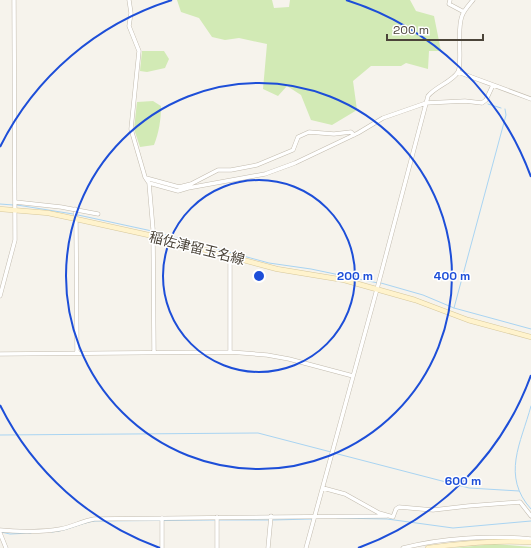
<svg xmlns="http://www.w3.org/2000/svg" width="531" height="548" font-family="'Space Grotesk','Noto Sans JP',sans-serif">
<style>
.green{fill:#d2eab5}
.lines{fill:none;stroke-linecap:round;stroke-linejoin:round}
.stream{stroke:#a9d4f2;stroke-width:1}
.street-casing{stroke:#c2bbae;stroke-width:4.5}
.secondary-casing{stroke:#d6c79b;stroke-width:5.5}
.street{stroke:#fff;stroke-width:3.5}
.secondary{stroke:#fff3cd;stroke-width:4.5}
.ring{fill:none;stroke:#1d4ed8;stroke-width:2}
.labels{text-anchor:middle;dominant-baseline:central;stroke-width:3;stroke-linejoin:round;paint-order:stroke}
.street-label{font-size:14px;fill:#4b4439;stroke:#fff}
.centre{fill:#1d4ed8;stroke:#fff;stroke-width:2}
.ring-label{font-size:12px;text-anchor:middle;font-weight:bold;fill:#1d4ed8;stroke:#fff;stroke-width:3;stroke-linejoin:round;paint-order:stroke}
</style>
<rect width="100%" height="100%" fill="#f6f3ec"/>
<!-- green -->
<path class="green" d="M 177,0 L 272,0 L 274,8 L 289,7 L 290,0 L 410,0 L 416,11 L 434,16 L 441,51 L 429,51 L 428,69 L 406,63 L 401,66 L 371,66 L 353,81 L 357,110 L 332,125 L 311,120 L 301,95 L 287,86 L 278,96 L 263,89 L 267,44 L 239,38 L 225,40 L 212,37 L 199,18 L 181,12 Z
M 142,51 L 164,51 L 169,59 L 165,68 L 147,72 L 140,71 Z
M 153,101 L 161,106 C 161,120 159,132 154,145 L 140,147 L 134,129 L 137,102 Z
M 495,544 L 531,547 L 531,548 L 453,548 Z"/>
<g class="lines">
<!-- stream -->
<path class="stream" d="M 488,104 L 501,108
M 0,204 L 13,205
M 17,205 L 73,214
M 78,215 L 152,231
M 155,232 L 269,263 L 311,269 L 378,283
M 381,283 L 423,295 L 454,308 L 531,329
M 454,308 L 506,115 L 505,109
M 531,406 C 521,443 501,476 531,509
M 0,435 L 258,433 L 331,452
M 334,453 L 469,488 L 519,491
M 337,518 L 387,519 L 453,528 L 531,521
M 219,520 L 270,520
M 273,520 L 312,519
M 1,532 L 10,534 L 31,533
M 52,532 C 67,531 80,523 95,521 L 216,520"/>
<!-- street casing -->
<g class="street-casing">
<path id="street" d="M 129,0 L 131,13 L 129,26 L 139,51 L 131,129 L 145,177 L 149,183 L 153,229 L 154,352
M 450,0 L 449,4 L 464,12
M 458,72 L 531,99
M 146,178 L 179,187 L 191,184 L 218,170 L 231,170 L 257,165 L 293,150 L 298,137 L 309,132 L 334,134 L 351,132 L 354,135
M 149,183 L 178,191 L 188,188 L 265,174 L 295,163 L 358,133 L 383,118 L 426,103 L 465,101 L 482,103 L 486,100 L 493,85
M 15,202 L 61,207 L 98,214
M 75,209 L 76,222 L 77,353
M 0,296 L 15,240 L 14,0
M 230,352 L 230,257
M 0,354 L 230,352 L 267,355 L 289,359 L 353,376
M 323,488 L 345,494 L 379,513 L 393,517 L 396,509 L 399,507 L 433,510 L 468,506 L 520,502 L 531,516
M 217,517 L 217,548
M 162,518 L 162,548
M 0,530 C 18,532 43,532 60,529 C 72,527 82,521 94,519 L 387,516
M 0,533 L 6,548
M 268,548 L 271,516
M 306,548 L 377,289 L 428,96 C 436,86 452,82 458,72 C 463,62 456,31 462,16 C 464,10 469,5 473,0
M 403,548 C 441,538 491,535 531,539"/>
</g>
<!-- secondary casing -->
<g class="secondary-casing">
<path id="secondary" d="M 0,209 L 48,213 L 76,219 L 153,236 L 277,269 L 344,280 L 415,300 L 468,320 L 531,337
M 428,548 C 462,543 496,540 531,542"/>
</g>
<!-- street -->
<use href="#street" class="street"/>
<!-- secondary -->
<use href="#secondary" class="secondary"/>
</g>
<!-- distance rings -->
<g class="ring">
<circle cx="259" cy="276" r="96"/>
<circle cx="259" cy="276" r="193"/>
<path d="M531 375A289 289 0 0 1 358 548M160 548A289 289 0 0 1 0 405M0 147A289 289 0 0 1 172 0M346 0A289 289 0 0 1 531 177"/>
</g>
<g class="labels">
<!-- street labels -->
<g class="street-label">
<text transform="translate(197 248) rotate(14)">稲佐津留玉名線</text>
</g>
</g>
<circle cx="259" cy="276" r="6" class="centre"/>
<g class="ring-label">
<text x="355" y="280">200 m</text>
<text x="452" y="280">400 m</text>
<text x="463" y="485">600 m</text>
</g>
<!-- scale -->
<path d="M387 34v6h96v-6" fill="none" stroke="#4b4439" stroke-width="2"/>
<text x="393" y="34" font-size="12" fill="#4b4439" stroke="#ffffff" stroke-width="3" paint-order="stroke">200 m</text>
</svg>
